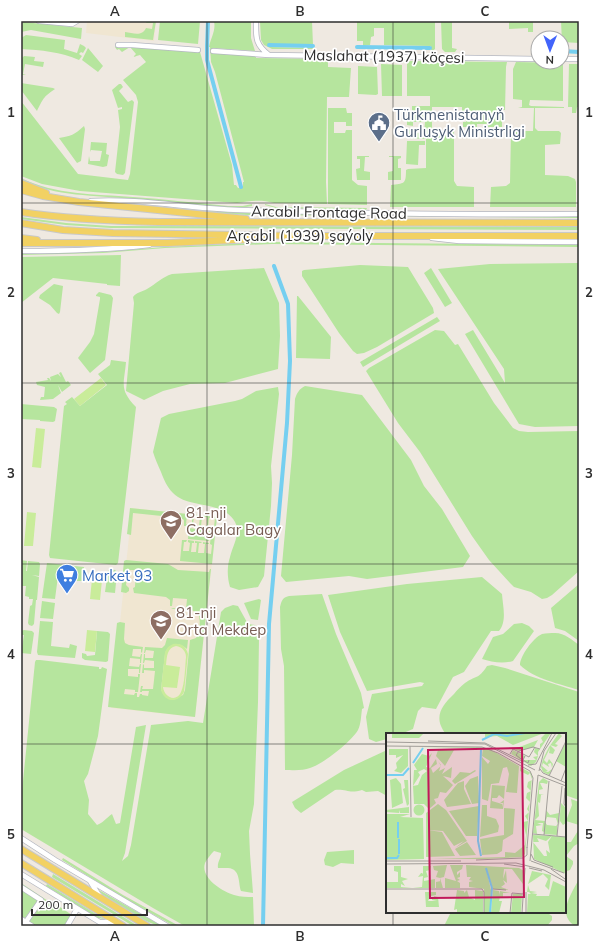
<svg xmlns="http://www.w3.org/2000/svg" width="600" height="947" font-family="Mulish,sans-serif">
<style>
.education{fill:#f0e6d1}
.green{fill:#b6e59e}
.pitch{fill:#c9ec9a;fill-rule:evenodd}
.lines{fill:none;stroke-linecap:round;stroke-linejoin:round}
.canal{stroke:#75cff0;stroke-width:4}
.minor-casing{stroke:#b4b7c1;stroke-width:6}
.major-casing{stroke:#c9c9c9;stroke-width:8}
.minor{stroke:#fff;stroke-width:4.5}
.major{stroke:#f2d163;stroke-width:6}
.grid{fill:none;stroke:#2e2e2e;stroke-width:1;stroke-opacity:0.55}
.labels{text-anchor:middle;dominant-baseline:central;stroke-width:3.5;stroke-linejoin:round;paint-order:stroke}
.street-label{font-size:15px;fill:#2e2e2e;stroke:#fff}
.service-label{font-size:15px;fill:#4e5e75;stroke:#fff;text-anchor:start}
.education-label{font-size:15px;fill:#785e54;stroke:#fff;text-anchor:start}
.shop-label{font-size:15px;fill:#366cbe;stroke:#fff;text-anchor:start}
.inset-river{fill:none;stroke:#75cff0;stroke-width:2}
.inset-road{fill:none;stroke:#a29e99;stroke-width:1}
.view{fill:#c2185b;fill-opacity:0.15;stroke:#c2185b;stroke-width:2}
.inset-edge{fill:none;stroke:#2e2e2e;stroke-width:2}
.neatline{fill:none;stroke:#2e2e2e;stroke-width:1.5}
.grid-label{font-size:13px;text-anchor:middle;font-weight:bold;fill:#2e2e2e}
</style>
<rect width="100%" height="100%" fill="#efe9e1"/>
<!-- education -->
<path class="education" d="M 87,21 L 156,21 L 154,41 L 86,33 Z
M 132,508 L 217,517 L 195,717 L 111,708 Z"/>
<!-- green -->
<path class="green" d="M 147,21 L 156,21 L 153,40 L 125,37 L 125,32 C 133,33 142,37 146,28 L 152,29 L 153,23 L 146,23 Z
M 160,21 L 200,21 L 198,44 L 158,40 Z
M 214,21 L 251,21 L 251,38 L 255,51 L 212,48 L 212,53 L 256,56 L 256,58 L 328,59 L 328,67 L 351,68 L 349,97 L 327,97 L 326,182 L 327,204 L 274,203 C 260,199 251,201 237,203 L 80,191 L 42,184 L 21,176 L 21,101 L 78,174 L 128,180 L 130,174 L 138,102 L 136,95 L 123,80 L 146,62 L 140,55 L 133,57 L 136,54 L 130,47 L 122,52 L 119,49 L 117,50 L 115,47 L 118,45 L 200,52 L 232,165 L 234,185 L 236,185 L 238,188 L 243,187 L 243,182 L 244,182 L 215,72 L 211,62 L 210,47 L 209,47 C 211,37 216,31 214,21 Z
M 260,21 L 312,21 L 313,45 L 269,44 L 268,45 L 270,47 L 314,48 L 313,49 L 272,49 L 264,45 L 261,40 Z
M 357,21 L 435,21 L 435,49 L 431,52 L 431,46 L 384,45 L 384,28 L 374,28 L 374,36 L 371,37 L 370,45 L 363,46 L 363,41 L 357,41 Z
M 441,21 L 452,21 L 452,48 L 457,49 L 455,52 L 445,52 L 442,49 Z
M 509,21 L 533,21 L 533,32 L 528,32 L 528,28 L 509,29 Z
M 561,21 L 579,21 L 579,43 L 562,42 Z
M 23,22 L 82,28 L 81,39 L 31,30 L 21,32 L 21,26 L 22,26 Z
M 26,35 L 65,40 L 64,49 L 77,53 L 80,44 L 84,46 L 86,48 L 83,53 L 81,52 L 79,54 L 82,56 L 79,60 C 61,52 41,50 21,49 L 21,38 Z
M 88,48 L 103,66 L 98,72 L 82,60 Z
M 24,56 L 35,57 L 34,61 L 44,62 L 43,67 L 25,64 L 23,74 L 26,75 L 21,75 L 21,59 Z
M 407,61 L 507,62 L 506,67 L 505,110 L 502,110 L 502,127 L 488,127 L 487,124 L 477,124 L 477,127 L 463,127 L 463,122 L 466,122 L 466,118 L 479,118 L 480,111 L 462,111 L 462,107 L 432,107 L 432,131 L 454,131 L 454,181 L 457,186 L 474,187 L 474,207 L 390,207 L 391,185 C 404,183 406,185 406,170 L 408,169 L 426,168 L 426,139 L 408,138 L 406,137 L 406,129 L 413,130 L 413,133 L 424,133 L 425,122 L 413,122 L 413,126 L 407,125 L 407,113 L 412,113 L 412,106 L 430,106 L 430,96 L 407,96 Z
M 516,62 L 563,63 L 563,101 L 530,100 L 529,105 L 531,106 L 564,107 L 564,108 L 535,108 L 535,128 L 538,131 L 559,131 L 561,133 L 560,144 L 545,145 L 545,175 L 568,176 L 575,179 L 576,182 L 576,207 L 490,207 L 491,187 L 506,186 L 510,183 L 511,131 L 533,131 L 534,108 L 518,108 L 522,107 L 522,100 L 513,99 L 513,69 Z
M 381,64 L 402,65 L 402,96 L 382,96 Z
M 569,64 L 579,64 L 579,107 L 577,107 L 576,113 L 572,113 L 572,107 L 568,107 Z
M 358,66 L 377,67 L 378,94 L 376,95 L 358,94 Z
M 21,83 L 53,88 L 55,89 C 43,97 43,99 37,111 L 21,90 Z
M 119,84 L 121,84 L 123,87 L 119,91 L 128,102 L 132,100 L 134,102 L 125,173 L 123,175 L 117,174 L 115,172 L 120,127 L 118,110 L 122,109 L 122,107 L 118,108 L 112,90 Z
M 328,108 L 346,108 L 347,113 L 352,113 L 352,126 L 346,126 L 346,122 L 334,122 L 334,133 L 345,133 L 346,130 L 352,130 L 352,180 L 358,185 L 367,186 L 367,205 L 328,204 Z
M 84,126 L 85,129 L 81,161 L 77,163 L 59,138 C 71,136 74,135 84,126 Z
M 407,141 L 425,141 L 425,145 L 419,145 L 418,165 L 406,164 Z
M 91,142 L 107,143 L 106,154 L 109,155 L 107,166 L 103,167 L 88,164 L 89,156 L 90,161 L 100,161 L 102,151 L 91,150 L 90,152 Z
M 357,156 L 369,156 L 369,157 L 365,157 L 364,171 L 370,172 L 370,180 L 357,180 L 356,169 L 360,168 L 360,159 L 357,159 Z
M 389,156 L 401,156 L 401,158 L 398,159 L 398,168 L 401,168 L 401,180 L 388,180 L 388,172 L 393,171 L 393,157 L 389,157 Z
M 21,178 C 55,195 95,194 133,197 C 164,199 196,203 228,206 L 243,206 L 252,204 L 252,206 L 240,208 C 204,206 168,202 132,199 C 95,195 56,197 21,180 Z
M 116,203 L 202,211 L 248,213 L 388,216 L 579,217 L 579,218 L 248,215 C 204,213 160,210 116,203 Z
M 265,204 L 276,207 L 367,208 L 366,210 L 276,208 L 265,205 Z
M 21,217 L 66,223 L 111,226 L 579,227 L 579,230 L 111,228 L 66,225 L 21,219 Z
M 272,242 L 579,245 L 579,247 L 272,244 L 165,248 L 103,253 L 21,255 L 21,253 L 103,252 L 164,247 Z
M 121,255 L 120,286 L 107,285 L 107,284 L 53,278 L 21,303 L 21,257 Z
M 579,263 L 579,426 L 535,427 L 519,424 L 465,334 L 473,330 L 505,383 L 504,369 L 438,269 L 490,264 Z
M 360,265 L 408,267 L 433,308 L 434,313 L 377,347 L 364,353 L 357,354 L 353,351 L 339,333 L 302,276 L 302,271 L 304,270 Z
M 264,268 L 279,303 L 280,336 L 278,369 L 225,383 L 190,384 L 163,391 L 144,400 L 126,391 L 134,303 L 133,297 C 137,292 142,292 147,289 C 156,284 162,277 172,274 Z
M 431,268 L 452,303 L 445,307 L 424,273 Z
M 54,284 L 63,286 L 60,312 L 59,314 L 57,313 L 50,305 L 39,298 L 40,295 Z
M 99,292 L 111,295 L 113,298 L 105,360 L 90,373 L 78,358 L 90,342 L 94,334 L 100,299 L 100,297 L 96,296 L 96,295 Z
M 297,296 L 298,296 L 331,337 L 330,359 L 296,358 Z
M 437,317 L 440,321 L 363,367 L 360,362 Z
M 435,330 L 444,331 L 455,345 L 458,344 L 494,403 L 513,428 L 519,431 L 528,432 L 579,431 L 579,571 L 552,595 L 547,598 L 542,599 L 531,592 L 514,587 L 510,583 L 489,560 L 472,536 L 420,452 L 398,423 L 366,371 L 369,368 Z
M 111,360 L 126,362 C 124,385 119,389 136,407 L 118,563 L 116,565 L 50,558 L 49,555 L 64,406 L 67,404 L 65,402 L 72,397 L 80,406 L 107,385 L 98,374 L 110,365 Z
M 61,372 L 66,382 L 68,381 L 71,385 L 62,392 L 58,385 L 61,393 L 53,399 L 40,400 L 41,397 L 44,397 L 45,387 L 37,385 L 36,382 L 48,380 L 47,378 L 49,378 L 51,381 L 50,377 L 58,374 L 61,377 L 59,373 Z
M 305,386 L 362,395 L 411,460 L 424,486 L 442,509 L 470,556 L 463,567 L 367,579 L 349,576 L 286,582 L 281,576 L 292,455 L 295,399 C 297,393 299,389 305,386 Z
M 278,387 L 279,394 L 271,466 L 272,483 L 271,506 L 264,576 L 258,587 L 239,590 L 230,587 C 227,577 227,566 230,557 C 233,545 241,533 235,522 C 223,500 188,509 173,493 C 167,487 164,480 161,472 C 158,465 155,459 153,452 L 161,418 L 169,414 L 235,401 L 242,399 L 256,391 Z
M 21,404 L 54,407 L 57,409 L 55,421 L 53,422 L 40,421 L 40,420 L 21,419 Z
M 130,508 L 217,517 L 212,564 L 180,561 L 182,540 L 187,540 L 186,542 L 184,542 L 183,551 L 189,551 L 190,543 L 188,542 L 188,540 L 194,541 L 194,543 L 192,543 L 191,552 L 196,552 L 197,543 L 195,543 L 195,541 L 202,542 L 201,543 L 199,543 L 198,553 L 204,553 L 205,544 L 203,544 L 203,542 L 209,543 L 209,544 L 206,544 L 206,553 L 211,554 L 212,545 L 210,544 L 212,527 L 214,527 L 215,518 L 209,518 L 208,527 L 211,527 L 210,529 L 204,528 L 204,527 L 207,527 L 207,517 L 202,517 L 201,526 L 203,526 L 203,528 L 197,527 L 197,526 L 199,526 L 200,517 L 194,516 L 193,525 L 196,526 L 196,527 L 189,527 L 189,525 L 192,525 L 192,516 L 187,516 L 186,524 L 188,525 L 188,526 L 184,526 L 184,520 L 181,518 L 133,513 L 131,535 L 127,534 Z
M 189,528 L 210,531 L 209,541 L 188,539 Z
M 21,560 L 27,561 L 26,571 L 27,571 L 28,561 L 39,562 L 40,564 L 39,576 L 32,575 L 39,577 L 37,600 L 36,600 L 34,624 L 32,626 L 29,625 L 28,623 L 30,606 L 32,605 L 33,599 L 29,599 L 29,597 L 25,596 L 26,586 L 21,586 Z
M 126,560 L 168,564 L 178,570 L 209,572 L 210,569 L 211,569 L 195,717 L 108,707 L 117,623 L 120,622 L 125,623 L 124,639 L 125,643 L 129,645 L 143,647 L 142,653 L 141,652 L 141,649 L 133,649 L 132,656 L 140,657 L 141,654 L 142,654 L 141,663 L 140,663 L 140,659 L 130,658 L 129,666 L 139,667 L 140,664 L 141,664 L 140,673 L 139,673 L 139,669 L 128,669 L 128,676 L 138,677 L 138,674 L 140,674 L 138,692 L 135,692 L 135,690 L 125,689 L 124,694 L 134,695 L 135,693 L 137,693 L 137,697 L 139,697 L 140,694 L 142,694 L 142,695 L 148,696 L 149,691 L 142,691 L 142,692 L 140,692 L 141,686 L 143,686 L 142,689 L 153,689 L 155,671 L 144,670 L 144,673 L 142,673 L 143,664 L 144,665 L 144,668 L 154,668 L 154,661 L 145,660 L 144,663 L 143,663 L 144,654 L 145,654 L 145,658 L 153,658 L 154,651 L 146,650 L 145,653 L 144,653 L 145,647 L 162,648 L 165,645 L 167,638 L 188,640 L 187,649 C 179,641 168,643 165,654 L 161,690 L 171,700 L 183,695 L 185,690 L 190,640 L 196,638 C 200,632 201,620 198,613 L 191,610 L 173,609 L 171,608 L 186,609 L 187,599 L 173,598 L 172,606 L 170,606 L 170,600 L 166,597 L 134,593 L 133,588 L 135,587 L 136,570 L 128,570 L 126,585 L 129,588 L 129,591 L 126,593 L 121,592 L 124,561 Z
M 47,563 L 84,567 L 84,581 L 76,581 L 76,578 L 58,576 L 55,599 L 42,598 Z
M 110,569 L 115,570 L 117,572 L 115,593 L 105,592 L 108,571 Z
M 482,577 L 502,594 C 503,607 507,621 499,631 L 491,631 L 464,672 L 453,677 L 436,709 L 422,707 L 418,711 L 413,729 L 401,734 L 387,734 L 387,739 L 376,742 L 369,739 L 366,717 L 372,694 L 422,686 L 424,683 L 420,682 L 367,691 L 340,632 L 328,595 L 407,584 Z
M 579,584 L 579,641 L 565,631 L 555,628 L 551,608 Z
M 322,594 L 336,634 L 361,693 L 364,708 L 362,709 C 361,716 361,724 358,730 C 351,742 323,764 310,768 C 303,771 292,770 285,770 L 284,666 L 281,649 L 280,607 C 282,600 282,598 289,596 Z
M 259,599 L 261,600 L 258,620 L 251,619 L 244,603 Z
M 42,601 L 55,603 L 53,619 L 40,618 Z
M 233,605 L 238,606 L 248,624 L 255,625 L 257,628 L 259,639 L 258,702 L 254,804 L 249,831 L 250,854 L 253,893 L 241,891 C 238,883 241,869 228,868 C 225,868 222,868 218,868 C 217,862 221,859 221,853 L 214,851 C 211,854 207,859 205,863 C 200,878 223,892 234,895 C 241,897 247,897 253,897 L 254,926 L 187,926 L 183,925 L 153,908 L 21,829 L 21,801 L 35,662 L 36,660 L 40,660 L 99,667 L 99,669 L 101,669 L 102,667 L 107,669 L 98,736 L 88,774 L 84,781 L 89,800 L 88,814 L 97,825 C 103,823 106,818 112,814 L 116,824 L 120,823 L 136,727 L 146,725 L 125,853 L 122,861 L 128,856 L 131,845 L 151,725 L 188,721 L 203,723 L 221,612 L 225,608 Z
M 40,621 L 53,622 L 51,646 L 69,648 L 70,644 L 77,646 L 75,658 L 38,655 L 37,652 Z
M 522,623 L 529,626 L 534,631 L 513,661 C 503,664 491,662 482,659 L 493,637 L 503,634 L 514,624 Z
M 24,630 L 32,631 L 34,633 L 31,654 L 21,653 L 24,635 L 21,635 L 21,631 Z
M 97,631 L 108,632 L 110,634 L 108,661 L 106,662 L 85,660 L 82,658 L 82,653 L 86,654 L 87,656 L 95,655 Z
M 555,633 C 565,633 572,640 579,645 L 579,690 C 560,684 534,679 520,665 C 520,656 533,638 542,634 C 546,633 551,633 555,633 Z
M 492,665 L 505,668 L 579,692 L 579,800 L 565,795 L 565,734 L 446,734 C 433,718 441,706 454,694 C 457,690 461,686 465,683 C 476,675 478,680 487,666 Z
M 387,750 L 387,796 L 378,791 L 366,792 L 362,790 C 349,794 347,789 335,790 L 301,813 L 295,808 L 292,802 L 344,770 Z
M 571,799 L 579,802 L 579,825 L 566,821 L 572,805 Z
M 579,829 L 579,843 L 574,846 L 566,856 L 573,861 L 573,864 L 570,870 L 567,871 L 565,873 L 565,842 L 571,842 Z
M 354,850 L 354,864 L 341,863 L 333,867 L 325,865 L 324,860 L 327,852 Z
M 63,858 L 123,895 L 179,926 L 174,926 L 122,897 L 62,860 Z
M 53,874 L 138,926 L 133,926 L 52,877 Z
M 579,879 L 579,924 L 575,926 C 556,914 572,893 579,879 Z
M 21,883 L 57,907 L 60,907 L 72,915 L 65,926 L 36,926 L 29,922 L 43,900 L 21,886 Z
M 47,884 L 104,919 L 98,918 L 46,886 Z
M 21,889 L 38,900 L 25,918 L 21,917 Z
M 99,890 L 162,926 C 149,926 115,902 102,894 Z
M 451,912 L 546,912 L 552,916 L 552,920 L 547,926 L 444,926 Z"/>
<!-- pitch -->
<path class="pitch" d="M 101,378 L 106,385 L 80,406 L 74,399 Z
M 36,428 L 45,429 L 41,468 L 32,467 Z
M 27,512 L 36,513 L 33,546 L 24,546 Z
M 92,579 L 102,580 L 100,600 L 90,599 Z
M 87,630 L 97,631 L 95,652 L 85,651 Z
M 173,644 C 181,643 186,646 188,654 L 184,692 C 178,704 164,702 161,690 L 165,652 L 168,647 ZM 176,646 C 182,647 186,651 186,657 C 185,666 185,684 181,692 C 176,703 164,697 163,687 L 177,688 L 180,667 L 166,665 C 167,656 167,648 176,646 Z"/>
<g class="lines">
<!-- canal -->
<path class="canal" d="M 208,21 L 207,46 L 207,60 L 241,187
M 269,45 L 313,46
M 357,47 L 430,48
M 562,51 L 579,52
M 263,926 L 269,624 L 287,423 L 290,361 L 288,304 L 274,266"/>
<!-- minor casing -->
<g class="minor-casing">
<path id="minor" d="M 39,21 L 72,24 L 77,21
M 256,21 C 256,38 255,44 269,55 L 538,59
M 118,45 L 132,45 L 198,50
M 213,51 L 269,55
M 562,59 L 579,59
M 91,201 C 141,198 190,209 239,210 C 352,213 466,215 579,214
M 432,238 L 459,241 L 579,242
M 21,251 C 64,251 106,250 149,245
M 21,838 L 55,860 L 167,926
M 21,874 L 106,926
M 90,881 L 100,897
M 21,887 L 41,900 L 23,926
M 21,919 L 32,926
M 100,922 L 116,922
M 67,926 L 77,909"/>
</g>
<!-- major casing -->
<g class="major-casing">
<path id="major" d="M 21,183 L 46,193
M 21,190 L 43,196 L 79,202 L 246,219
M 21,212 C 67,219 112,221 159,222 L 579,223
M 21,223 L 63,230 L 113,233 L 311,236 L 579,236
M 21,238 L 37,240
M 21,243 L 168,243 L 257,239
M 21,849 L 147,926
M 21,863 L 123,926"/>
</g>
<!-- minor -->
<use href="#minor" class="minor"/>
<!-- major -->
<use href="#major" class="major"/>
</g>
<!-- grid -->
<path class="grid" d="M 207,21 L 207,926M 393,21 L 393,734M 21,203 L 579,203M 21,383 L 579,383M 21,564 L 579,564M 21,744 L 387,744M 565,744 L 579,744M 393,912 L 393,926"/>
<!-- icons -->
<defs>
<g id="civic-pin" transform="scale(1.15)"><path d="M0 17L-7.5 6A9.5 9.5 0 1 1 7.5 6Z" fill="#5c6f8a" stroke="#fff"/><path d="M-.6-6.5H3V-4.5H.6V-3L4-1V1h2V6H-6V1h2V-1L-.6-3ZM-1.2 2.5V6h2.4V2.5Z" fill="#fff"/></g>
<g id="school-pin" transform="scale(1.15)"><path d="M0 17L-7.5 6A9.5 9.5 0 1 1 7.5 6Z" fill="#8d6e63" stroke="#fff"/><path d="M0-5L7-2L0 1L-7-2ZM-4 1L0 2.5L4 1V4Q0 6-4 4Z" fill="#fff"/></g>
<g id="supermarket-pin" transform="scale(1.15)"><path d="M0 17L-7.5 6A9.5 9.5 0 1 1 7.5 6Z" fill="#3f7fe0" stroke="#fff"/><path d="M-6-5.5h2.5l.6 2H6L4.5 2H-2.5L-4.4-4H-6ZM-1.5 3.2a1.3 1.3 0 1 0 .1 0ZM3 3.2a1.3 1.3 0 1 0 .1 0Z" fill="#fff"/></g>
</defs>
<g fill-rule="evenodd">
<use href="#civic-pin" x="379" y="123"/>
<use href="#school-pin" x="171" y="521"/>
<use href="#supermarket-pin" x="67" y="575"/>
<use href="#school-pin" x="161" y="621"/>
</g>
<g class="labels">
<!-- street labels -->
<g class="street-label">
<text transform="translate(384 56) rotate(1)">Maslahat (1937) köçesi</text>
<text transform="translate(329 212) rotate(1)">Arcabil Frontage Road</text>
<text x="300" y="235">Arçabil (1939) şaýoly</text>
</g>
<!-- service labels -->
<g class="service-label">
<text x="394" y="114">Türkmenistanyň<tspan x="394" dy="17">Gurluşyk Ministrligi</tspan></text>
</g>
<!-- education labels -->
<g class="education-label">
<text x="186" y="512">81-nji<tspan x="186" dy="17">Cagalar Bagy</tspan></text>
<text x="176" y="612">81-nji<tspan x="176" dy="17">Orta Mekdep</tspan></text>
</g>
<!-- shop labels -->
<g class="shop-label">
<text x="82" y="575">Market 93</text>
</g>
</g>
<!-- overview -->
<g transform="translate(386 733)">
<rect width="180" height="180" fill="#efe9e1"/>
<path d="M 6,0 L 10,1 L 38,0 L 33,5 L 6,5 ZM 87,0 L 158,0 L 127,12 L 111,3 L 99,4 L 99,1 ZM 160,0 L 165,0 L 152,19 L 152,23 L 150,29 L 145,33 L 125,21 L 127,17 L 139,23 L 137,27 L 150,27 L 147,24 L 152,23 L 148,19 L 149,15 L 154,16 L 154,11 L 157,9 L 155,5 ZM 173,0 L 176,3 L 169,11 L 172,12 L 170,14 L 164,12 L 169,17 L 167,21 L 163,20 L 164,15 L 158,27 L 161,30 L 163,26 L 167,31 L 166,35 L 165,30 L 162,31 L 163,34 L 157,30 L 156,33 L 162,38 L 159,39 L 162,39 L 166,36 L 163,42 L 157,39 L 155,34 L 157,26 L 163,14 ZM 152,7 L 148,14 L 132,18 L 128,16 ZM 180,9 L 180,34 L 170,28 ZM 32,14 L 91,14 L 100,15 L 109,19 L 133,33 L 131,60 L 120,59 L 123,41 L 121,34 L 117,35 L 113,50 L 116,29 L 113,50 L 105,51 L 102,68 L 96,66 L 96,24 L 102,31 L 104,28 L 96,23 L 97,15 ZM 3,16 L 22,16 L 22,33 L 15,40 L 8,38 L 11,35 L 10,30 L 17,22 L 10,25 L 10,22 L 3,22 ZM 52,17 L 68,17 L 59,33 L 50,23 ZM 46,20 L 40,34 L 44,35 L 50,26 L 51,31 L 45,35 L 47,40 L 55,33 L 52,28 L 55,32 L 53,38 L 59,35 L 56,41 L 66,34 L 65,45 L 57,43 L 67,52 L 60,60 L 54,59 L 52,65 L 48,66 L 50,70 L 43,76 L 38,71 L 28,71 L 27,53 L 32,52 L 36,42 L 41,38 L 38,36 L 32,39 L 34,42 L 27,53 L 28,37 L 31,37 L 28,32 L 36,21 L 43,23 ZM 134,34 L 145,40 L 146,44 L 139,121 L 136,124 L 99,126 L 45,126 L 119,124 L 119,119 L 129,120 L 139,112 L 140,102 L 137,89 L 142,88 L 139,83 L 143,79 L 141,76 L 144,69 L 140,65 L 141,60 L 145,58 L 141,54 L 142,49 L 146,47 L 144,40 L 142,42 L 134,38 ZM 89,37 L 90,38 L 69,51 L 66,48 L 74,39 L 84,40 ZM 92,43 L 93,70 L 86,71 L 79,53 L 84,46 ZM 10,45 L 15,51 L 17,70 L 6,75 L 4,47 ZM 157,45 L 162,48 L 161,51 L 157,50 L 154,50 L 157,56 L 153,57 L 157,58 L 153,57 L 153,61 L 158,62 L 152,62 L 155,62 L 154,70 L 152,69 L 153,83 L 149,87 L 159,88 L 158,99 L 156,98 L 157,90 L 151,90 L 150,92 L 151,90 L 156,92 L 150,93 L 151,101 L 147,100 L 153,49 ZM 18,47 L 22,47 L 23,71 L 21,73 L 17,56 L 19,55 ZM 78,48 L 78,56 L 85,71 L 61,74 L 58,67 L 72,50 ZM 106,52 L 119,53 L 118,66 L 113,62 L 111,65 L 106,65 L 106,68 L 116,71 L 116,74 L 117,70 L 114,70 L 118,67 L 117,76 L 104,75 ZM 175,70 L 180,75 L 180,90 L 177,92 L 174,88 L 173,92 ZM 52,71 L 60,77 L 81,108 L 69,115 L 78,108 L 68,113 L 57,98 L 41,97 L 56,99 L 69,123 L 40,124 L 40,80 ZM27.5 77a5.5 5.5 0 1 1 11 0a5.5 5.5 0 1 1-11 0ZM 96,72 L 101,72 L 101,83 L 110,86 L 113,93 L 112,99 L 94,104 ZM 93,73 L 91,103 L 80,103 L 63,78 ZM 23,74 L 23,80 L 14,80 L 13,77 L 13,80 L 0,79 L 0,77 ZM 118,75 L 129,76 L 127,101 L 117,107 L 116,118 L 111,121 L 96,122 L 94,106 L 118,102 ZM 160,77 L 164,82 L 173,80 L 172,92 L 171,93 L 171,102 L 158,101 L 159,89 L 161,92 L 170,93 L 172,91 L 170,85 L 161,84 L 160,87 ZM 0,81 L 24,81 L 14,84 L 37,85 L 38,126 L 0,127 ZM 147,102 L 166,103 L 160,108 L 151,105 L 153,109 L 147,109 L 158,123 L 161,123 L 160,117 L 164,120 L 162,109 L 166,103 L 180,104 L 180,141 L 148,126 ZM 81,109 L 90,122 L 74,123 L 69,116 ZM 61,132 L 58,144 L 54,145 L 57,155 L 50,155 L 50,149 L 55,149 L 50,148 L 54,148 L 54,145 L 50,144 L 52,138 L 48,137 L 47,133 ZM 64,132 L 77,132 L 76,136 L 71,139 L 71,142 L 74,139 L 74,144 L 71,145 L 74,147 L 71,148 L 74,150 L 74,155 L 59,155 L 59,145 L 70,148 ZM 80,132 L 133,135 L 138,138 L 137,151 L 126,136 L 118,136 L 117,146 L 120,137 L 121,150 L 117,147 L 119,151 L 115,154 L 123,157 L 107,156 L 100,135 L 105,157 L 104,180 L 98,180 L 98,156 L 83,154 L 83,149 L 87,148 L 83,147 L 85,144 L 81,144 ZM 8,133 L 15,133 L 15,144 L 22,146 L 16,148 L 19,153 L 15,151 L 15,154 L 26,155 L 1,155 L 1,149 L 12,149 L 12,139 L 8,138 ZM 37,133 L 45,133 L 44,137 L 40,138 L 42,144 L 38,145 L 38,148 L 49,146 L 49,155 L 27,155 L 36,154 L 37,143 L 32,144 L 35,140 L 30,140 L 36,140 L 37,141 ZM 146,138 L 165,142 L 163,157 L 159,153 L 162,146 L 157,141 L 142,151 ZM 167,148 L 180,154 L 180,180 L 141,180 L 142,161 L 145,161 L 143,159 L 141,159 L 140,180 L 141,159 L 142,152 L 144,158 L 151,159 L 145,160 L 151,161 L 150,163 L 163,163 ZM 71,157 L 78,158 L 78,160 L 81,157 L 83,164 L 89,167 L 89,157 L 97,158 L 97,180 L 68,180 L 71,179 L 71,176 L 68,177 ZM 107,157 L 113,158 L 113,162 L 114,158 L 124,160 L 117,160 L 117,165 L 114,164 L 113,168 L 116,168 L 113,180 L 105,180 ZM 39,159 L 50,159 L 50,162 L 45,163 L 42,168 L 51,168 L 46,167 L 46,164 L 48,166 L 48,163 L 52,164 L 53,174 L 40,174 ZM 127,161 L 136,161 L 135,180 L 125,180 Z" fill="#b6e59e"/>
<path class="inset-river" d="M 96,7 L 108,1 L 121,3 L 139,0M 95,16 L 92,108 L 95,123M 27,30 L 37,15M 0,42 L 17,42 L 23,35M 12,89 L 12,105M 13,106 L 13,121M 0,125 L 11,125 L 13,122M 100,135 L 106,155 L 104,180"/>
<path class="inset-road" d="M 42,8 L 99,10 L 138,29M 0,9 L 99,11 L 149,37M 0,13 L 96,14 L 112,20 L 144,38 L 147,45 L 141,115M 24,13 L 25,84M 124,21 L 127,16 L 143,24 L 149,14M 139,23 L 137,27 L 142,30 L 143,27M 135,26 L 130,22 L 133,18 L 147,14 L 154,16M 142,32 L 150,31 L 166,0M 154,36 L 157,40 L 180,50M 153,38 L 158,18 L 170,0M 152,42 L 180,53M 163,43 L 180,8M 175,48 L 180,35M 179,55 L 178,71 L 180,74M 147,101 L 180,104M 158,102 L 163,48M 171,103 L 176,53M 145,121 L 148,127 L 167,134M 90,127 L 137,125 L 141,122 L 141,114M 0,128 L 75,128M 144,128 L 152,42M 145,128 L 178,140M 0,131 L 130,130 L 158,137 L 180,149M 118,131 L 139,134M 143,135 L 156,138M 165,136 L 179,146M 0,156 L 96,156 L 98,159 L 98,180M 107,156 L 120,157M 124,180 L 126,160 L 138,161M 136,180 L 139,135M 140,180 L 140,159"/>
<path class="view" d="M 136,15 L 138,164 L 44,165 L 42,17 Z"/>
<rect width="180" height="180" class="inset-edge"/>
</g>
<!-- border -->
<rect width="600" height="947" fill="none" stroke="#ffffff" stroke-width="44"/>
<!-- north arrow -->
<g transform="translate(550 50) rotate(181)"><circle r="19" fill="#ffffff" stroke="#ababab"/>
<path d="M0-3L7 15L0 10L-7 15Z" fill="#4264fb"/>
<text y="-6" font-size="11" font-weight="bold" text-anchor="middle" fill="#2e2e2e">N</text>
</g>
<!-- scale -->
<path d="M32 909v6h115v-6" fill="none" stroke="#2e2e2e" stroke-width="2"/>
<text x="38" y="909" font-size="12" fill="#2e2e2e" stroke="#ffffff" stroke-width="3" paint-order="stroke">200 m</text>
<rect x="22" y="22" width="556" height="903" class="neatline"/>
<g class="grid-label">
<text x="115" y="16">A</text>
<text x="300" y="16">B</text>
<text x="485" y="16">C</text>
<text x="11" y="117">1</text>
<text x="589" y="117">1</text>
<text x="11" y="297">2</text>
<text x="589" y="297">2</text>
<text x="11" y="478">3</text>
<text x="589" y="478">3</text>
<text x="11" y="659">4</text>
<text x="589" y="659">4</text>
<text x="11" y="839">5</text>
<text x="589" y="839">5</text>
<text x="115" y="941">A</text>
<text x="300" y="941">B</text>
<text x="485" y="941">C</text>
</g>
</svg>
